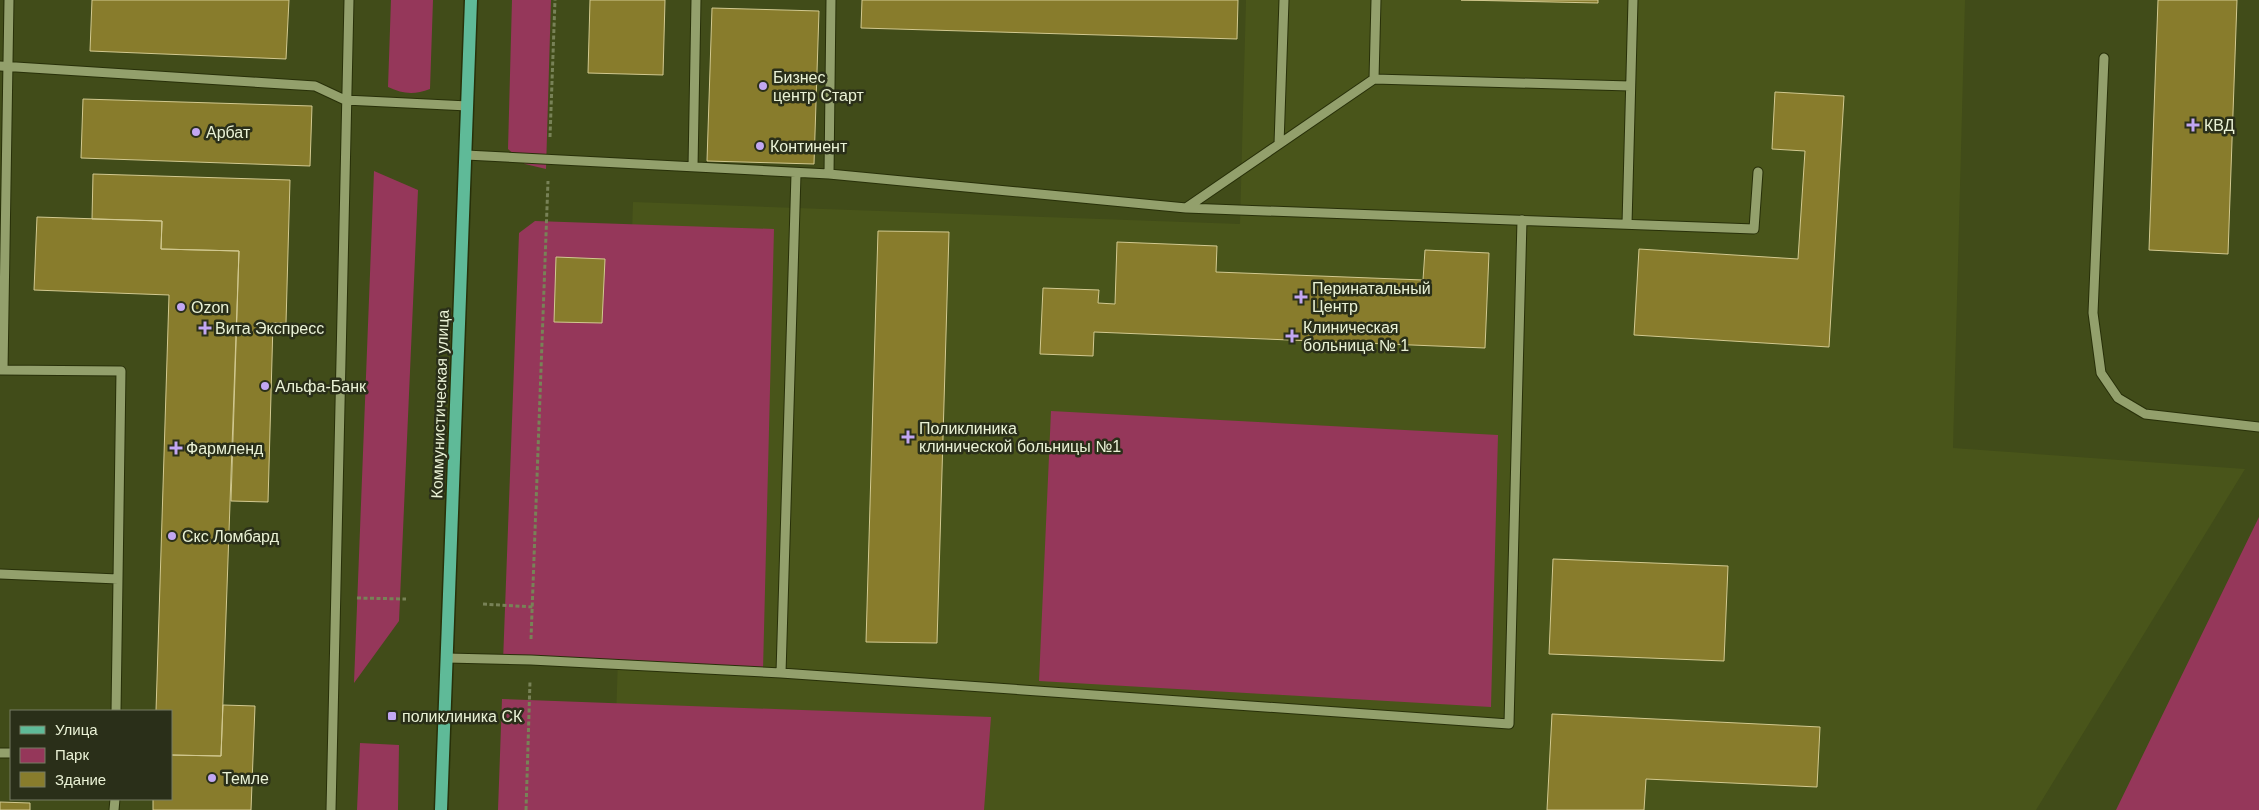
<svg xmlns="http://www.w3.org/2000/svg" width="2259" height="810" font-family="Helvetica,sans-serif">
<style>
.built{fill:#49551a}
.green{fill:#95375a}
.building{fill:#887c2c;stroke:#d2c990}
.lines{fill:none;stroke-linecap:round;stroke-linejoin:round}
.minor-casing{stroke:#283009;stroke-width:11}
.major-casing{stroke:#283009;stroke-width:15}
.path{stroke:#788257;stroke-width:3;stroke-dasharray:4 2.5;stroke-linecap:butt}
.minor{stroke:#93a06c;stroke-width:9}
.major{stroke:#5fba98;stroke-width:12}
.poi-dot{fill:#c2a7f2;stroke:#2a2f19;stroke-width:2}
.labels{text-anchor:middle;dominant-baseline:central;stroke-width:5;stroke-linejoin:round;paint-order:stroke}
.poi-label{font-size:16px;fill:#eaf2d6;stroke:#2a2f19;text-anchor:start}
.street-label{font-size:16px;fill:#eaf2d6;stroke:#2a2f19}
</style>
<rect width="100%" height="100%" fill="#414c19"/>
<!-- built -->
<path class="built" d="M 1246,0 L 1965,0 L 1953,448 L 2245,469 L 2036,810 L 613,810 L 633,202 L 1240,224 Z"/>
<!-- green -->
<path class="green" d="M 391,0 L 433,0 L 430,89 C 414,95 403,94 388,87 Z
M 512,0 L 551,0 L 546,169 L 525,164 L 508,149 Z
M 374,171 L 418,190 L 399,621 L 354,683 Z
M 535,221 L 774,229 L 763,670 L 503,662 L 519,233 Z
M 1051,411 L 1498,435 L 1491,707 L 1039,681 Z
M 2259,517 L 2259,810 L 2116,810 Z
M 502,699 L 991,717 L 984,810 L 498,810 Z
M 360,743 L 399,745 L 398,810 L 357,810 Z"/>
<!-- building -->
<path class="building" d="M 92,0 L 289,0 L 286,59 L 90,51 Z
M 590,0 L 665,0 L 663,75 L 588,73 Z
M 862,0 L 1238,0 L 1237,39 L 861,28 Z
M 1461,0 L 1598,0 L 1598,3 Z
M 2158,0 L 2237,0 L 2228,254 L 2149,250 Z
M 712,8 L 819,11 L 814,164 L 707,161 Z
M 1775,92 L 1844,96 L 1829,347 L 1634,335 L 1639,249 L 1798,259 L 1805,151 L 1772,149 Z
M 83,99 L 312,106 L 310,166 L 81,158 Z
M 93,174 L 290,180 L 286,323 L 273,323 L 268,502 L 231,501 L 239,251 L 161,249 L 162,221 L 92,219 Z
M 37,217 L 162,221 L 161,249 L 239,251 L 221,756 L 171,755 L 171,711 L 156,711 L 169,295 L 34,290 Z
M 878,231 L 949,232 L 937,643 L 866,642 Z
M 1117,242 L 1217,246 L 1216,272 L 1423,280 L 1425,250 L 1489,253 L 1485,348 L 1094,332 L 1093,356 L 1040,354 L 1043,288 L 1099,290 L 1098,303 L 1115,304 Z
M 556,257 L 605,259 L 602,323 L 554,322 Z
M 1553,559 L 1728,566 L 1724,661 L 1549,654 Z
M 223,705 L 255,706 L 251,810 L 153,810 L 153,799 L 171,799 L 171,755 L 221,756 Z
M 1552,714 L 1820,727 L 1817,787 L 1646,779 L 1644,810 L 1547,810 Z
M 0,802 L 30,803 L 30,810 L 0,810 Z"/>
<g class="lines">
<!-- minor casing -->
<g class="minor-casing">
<path id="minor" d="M 2104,58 L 2093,313 L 2101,373 L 2118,398 L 2145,414 L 2259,427
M 0,66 L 315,86 L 345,100 L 468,106
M 1374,79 L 1376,0
M 1279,144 L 1284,0
M 466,155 L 829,174 L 1186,208 L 1754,229 L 1758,172
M 693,167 L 696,0
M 829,174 L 831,0
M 1186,208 L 1374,79 L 1630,86
M 1627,224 L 1633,0
M 0,370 L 121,371 L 118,579
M 3,370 L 9,0
M 0,574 L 118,579 L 116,711
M 447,658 L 531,660 L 781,673 L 796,174
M 781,673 L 1509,724 L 1522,220
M 0,753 L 11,753
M 114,810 L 115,799
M 331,810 L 349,0"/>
</g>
<!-- major casing -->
<g class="major-casing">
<path id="major" d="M 441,810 L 471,0"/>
</g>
<!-- path -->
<path class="path" d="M 550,137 L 555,0
M 357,598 L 406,599
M 483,604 L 533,607
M 531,639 L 548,181
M 526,810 L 530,681"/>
<!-- minor -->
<use href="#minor" class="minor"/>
<!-- major -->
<use href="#major" class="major"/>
</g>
<!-- markers -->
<g class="poi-dot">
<circle cx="763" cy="86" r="5"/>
<path d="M2190.5 117.5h5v5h5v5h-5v5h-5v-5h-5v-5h5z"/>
<circle cx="196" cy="132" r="5"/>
<circle cx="760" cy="146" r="5"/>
<path d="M1298.5 289.5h5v5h5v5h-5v5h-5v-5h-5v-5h5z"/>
<circle cx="181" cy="307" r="5"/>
<path d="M202.5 320.5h5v5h5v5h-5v5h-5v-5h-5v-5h5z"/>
<path d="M1289.5 328.5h5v5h5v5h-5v5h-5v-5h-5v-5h5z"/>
<circle cx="265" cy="386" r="5"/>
<path d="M905.5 429.5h5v5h5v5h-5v5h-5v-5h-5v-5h5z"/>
<path d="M173.5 440.5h5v5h5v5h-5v5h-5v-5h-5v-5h5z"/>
<circle cx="172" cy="536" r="5"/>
<rect x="387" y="711" width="10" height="10" rx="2.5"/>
<circle cx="212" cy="778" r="5"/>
</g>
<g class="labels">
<!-- poi labels -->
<g class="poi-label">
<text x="773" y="77">Бизнес<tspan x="773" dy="18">центр Старт</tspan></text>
<text x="2204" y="125">КВД</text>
<text x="206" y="132">Арбат</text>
<text x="770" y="146">Континент</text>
<text x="1312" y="288">Перинатальный<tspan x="1312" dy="18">Центр</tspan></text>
<text x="191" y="307">Ozon</text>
<text x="1303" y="327">Клиническая<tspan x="1303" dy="18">больница № 1</tspan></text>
<text x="215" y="328">Вита Экспресс</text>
<text x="275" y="386">Альфа-Банк</text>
<text x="919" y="428">Поликлиника<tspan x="919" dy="18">клинической больницы №1</tspan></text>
<text x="186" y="448">Фармленд</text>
<text x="182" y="536">Скс Ломбард</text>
<text x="402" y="716">поликлиника СК</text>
<text x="222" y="778">Темле</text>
</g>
<!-- street labels -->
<g class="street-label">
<text transform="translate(440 404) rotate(-88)">Коммунистическая улица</text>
</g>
</g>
<!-- legend -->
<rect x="10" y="710" width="162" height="90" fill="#2a2f19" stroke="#777d65"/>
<rect x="20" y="726" width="25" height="8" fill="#5fba98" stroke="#777d65"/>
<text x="55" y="735" font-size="15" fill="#eaf2d6">Улица</text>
<rect x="20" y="748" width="25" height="15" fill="#95375a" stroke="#777d65"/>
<text x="55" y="760" font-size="15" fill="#eaf2d6">Парк</text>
<rect x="20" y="772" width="25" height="15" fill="#887c2c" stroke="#777d65"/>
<text x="55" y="785" font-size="15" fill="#eaf2d6">Здание</text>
</svg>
